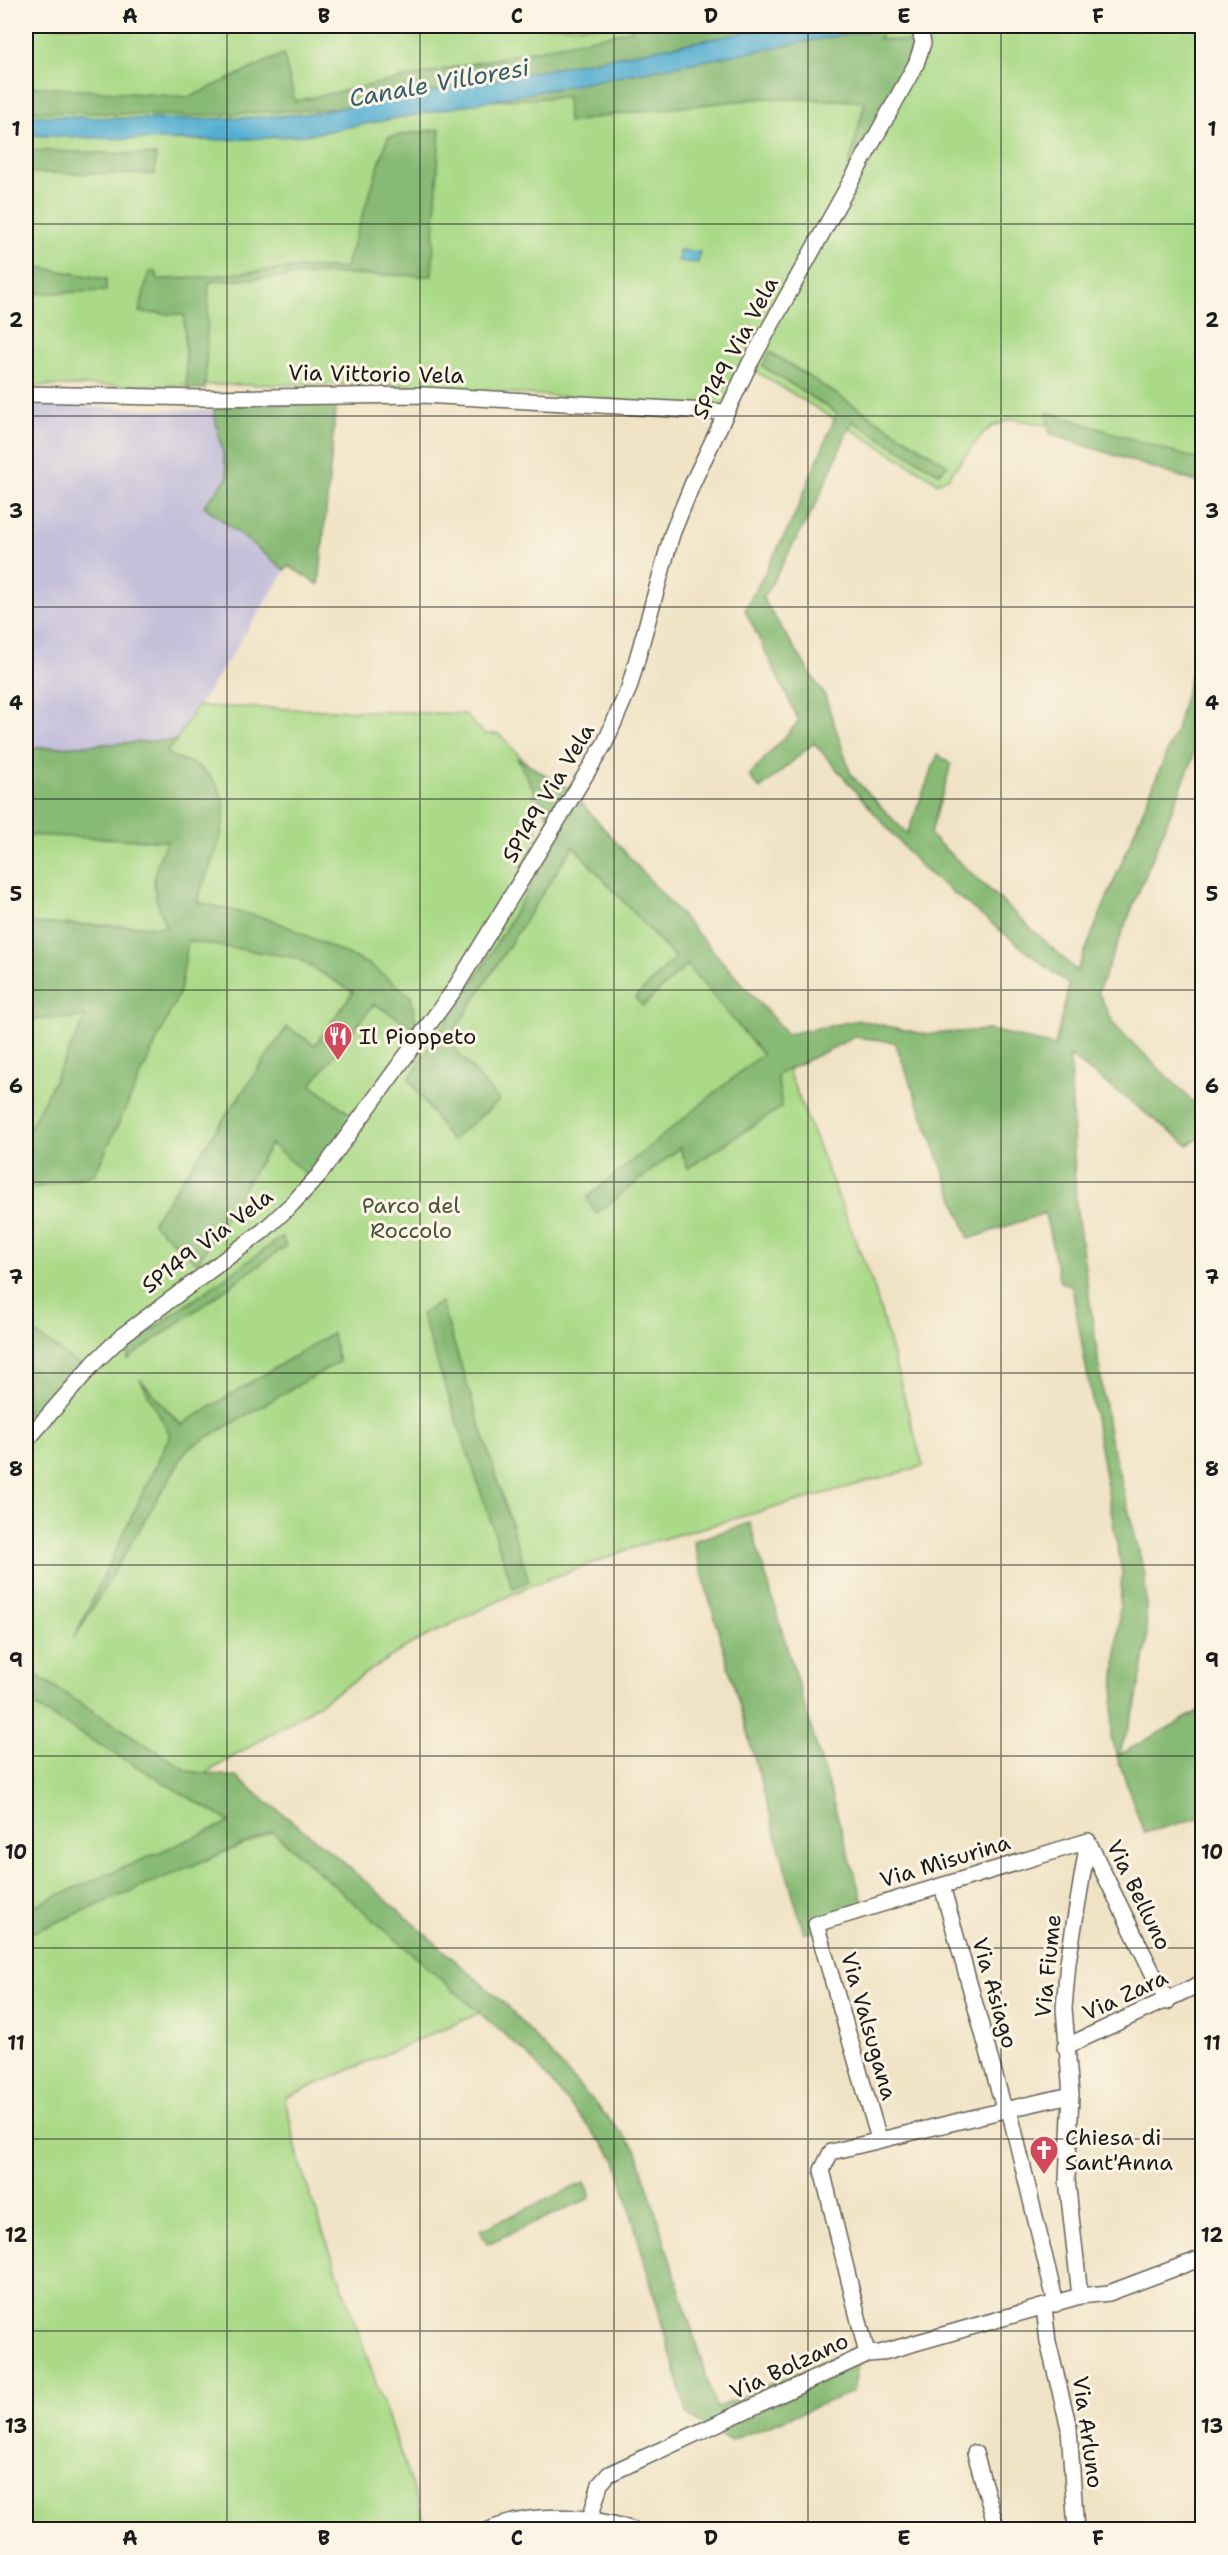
<svg xmlns="http://www.w3.org/2000/svg" width="1228" height="2555" font-family="'Shantell Sans',sans-serif">
<style>
.industrial{fill:#c5c0da}
.green{fill:#aada88;stroke:#637b52;stroke-width:1.5}
.forest{fill:#87ba74;stroke:#526b48;stroke-width:1.5}
.water{fill:#53aed1;stroke:#386576;stroke-width:1.5}
.lines{fill:none;stroke-linecap:round;stroke-linejoin:round}
.minor-casing{stroke:#666257;stroke-width:18}
.minor{stroke:#fff;stroke-width:15}
.grid{fill:none;stroke:#1c1c1c;stroke-width:1.5;stroke-opacity:0.55}
.labels{text-anchor:middle;dominant-baseline:central;stroke-width:6;stroke-linejoin:round;paint-order:stroke}
.street-label{font-size:22px;fill:#1c1c1c;stroke:#fcf5e5}
.poi-label{font-size:22px;fill:#1c1c1c;stroke:#fcf5e5;text-anchor:start}
.park-label{font-size:22px;fill:#47553c;stroke:#fcf5e5}
.water-label{font-size:24px;font-style:italic;fill:#355e6d;stroke:#fcf5e5}
.neatline{fill:none;stroke:#1c1c1c;stroke-width:2}
.grid-label{font-size:20px;text-anchor:middle;font-weight:bold;fill:#1c1c1c}
</style>
<rect width="100%" height="100%" fill="#fcf5e5"/>
<filter id="ink" filterUnits="userSpaceOnUse"><feTurbulence type="fractalNoise" baseFrequency=".0167" numOctaves="2"/><feDisplacementMap in="SourceGraphic" scale="12" xChannelSelector="R" yChannelSelector="G"/><feConvolveMatrix kernelMatrix="1 2 1 2 8 2 1 2 1" color-interpolation-filters="sRGB"/></filter>
<filter id="wash" filterUnits="userSpaceOnUse"><feTurbulence type="fractalNoise" baseFrequency=".008" numOctaves="4" result="noise"/><feDisplacementMap in="SourceGraphic" scale="24" xChannelSelector="R" yChannelSelector="G"/><feGaussianBlur stdDeviation="1.35" result="paint"/><feColorMatrix in="noise" values="0 0 0 0 0 0 0 0 0 0 0 0 0 0 0 0 0 1.4 0 .05"/><feComposite in="paint" operator="in"/></filter>
<g filter="url(#wash)">
<rect width="100%" height="100%" fill="#f0e3c5"/>
<!-- industrial -->
<path class="industrial" d="M 26,405 L 214,411 L 228,477 L 285,570 L 289,565 L 177,740 L 26,749 Z"/>
<!-- green -->
<path class="green" d="M 26,26 L 1202,26 L 1202,466 L 1068,429 L 1012,419 L 993,426 L 983,433 L 948,478 L 936,483 L 930,477 L 752,369 L 734,409 L 385,384 L 26,386 Z
M 197,706 L 465,714 L 484,734 L 499,734 L 533,770 L 537,841 L 577,835 L 778,1045 L 874,1287 L 923,1466 L 641,1545 L 527,1587 L 409,1645 L 289,1723 L 196,1779 L 215,1787 L 285,1842 L 482,2012 L 285,2098 L 300,2165 L 427,2529 L 26,2529 L 26,749 L 176,740 Z"/>
<!-- forest -->
<path class="forest" d="M 632,26 L 886,26 L 879,39 L 923,43 L 857,169 L 849,165 L 865,101 L 764,98 L 610,115 L 568,123 L 567,97 L 187,116 L 26,111 L 26,86 L 190,97 L 283,54 L 295,101 L 632,30 Z
M 440,129 L 432,276 L 324,274 L 209,282 L 205,389 L 187,389 L 184,315 L 139,312 L 149,272 L 156,272 L 158,279 C 221,279 284,263 345,269 L 388,137 Z
M 26,150 L 156,155 L 155,174 L 26,173 Z
M 26,265 L 106,279 L 106,291 L 26,294 Z
M 770,352 L 948,465 L 939,473 L 852,421 L 817,502 L 763,599 L 825,696 L 851,775 L 907,834 L 938,754 L 951,765 L 930,835 L 1077,971 L 1176,730 L 1202,632 L 1202,702 L 1194,729 L 1193,758 L 1098,992 L 1115,1026 L 1202,1110 L 1202,1137 L 1188,1145 L 1070,1056 L 1076,1206 L 1109,1434 L 1145,1575 L 1147,1643 L 1135,1708 L 1119,1755 L 1202,1709 L 1202,1817 L 1144,1833 L 1111,1739 L 1122,1573 L 1072,1287 L 1060,1282 L 1045,1213 L 969,1239 L 895,1042 L 855,1037 L 777,1075 L 782,1107 L 688,1168 L 680,1148 L 596,1214 L 587,1198 L 762,1054 L 687,965 L 643,1006 L 635,998 L 675,958 L 573,846 L 448,1041 L 499,1101 L 451,1141 L 409,1079 L 482,968 L 562,832 L 549,819 L 517,758 L 568,788 L 787,1034 L 859,1020 L 924,1034 L 990,1030 L 1055,1046 L 1069,985 L 922,868 L 814,743 L 760,789 L 749,776 L 799,721 L 745,610 L 793,519 L 837,413 L 762,366 Z
M 212,403 L 336,404 L 319,585 L 289,566 L 285,570 L 204,506 L 228,477 Z
M 1047,412 L 1202,461 L 1202,484 L 1050,434 Z
M 177,740 L 168,750 L 168,755 C 178,759 190,761 198,767 C 251,800 209,860 197,902 L 273,920 L 370,965 L 411,996 L 417,1029 L 374,1004 L 311,1085 L 357,1119 L 311,1179 L 271,1144 L 197,1263 L 152,1223 L 287,1027 L 315,1045 L 353,992 L 297,958 L 188,941 L 180,991 L 95,1174 L 26,1190 L 26,1136 L 86,1017 L 26,1020 L 26,923 L 166,927 C 152,890 148,878 167,841 L 26,835 L 26,749 Z
M 282,1237 L 286,1246 L 128,1359 L 128,1347 Z
M 441,1302 L 529,1581 L 513,1588 L 421,1314 Z
M 26,1327 L 86,1369 L 32,1414 L 26,1410 Z
M 332,1333 L 339,1362 L 187,1449 L 74,1639 L 170,1435 L 140,1379 L 181,1425 Z
M 750,1523 L 865,1909 L 804,1934 L 693,1541 Z
M 26,1669 L 188,1771 L 236,1777 L 340,1859 L 507,2006 L 636,2149 L 716,2408 L 862,2345 L 853,2392 L 729,2441 L 688,2416 L 616,2160 L 531,2058 L 272,1831 L 256,1839 L 26,1935 L 26,1909 L 230,1822 L 26,1701 Z
M 585,2182 L 590,2198 L 487,2244 L 480,2230 Z"/>
<!-- water -->
<path class="water" d="M 780,26 L 922,26 L 863,31 L 312,134 C 216,145 122,139 26,135 L 26,115 C 124,119 221,123 319,112 Z
M 679,250 L 700,252 L 698,263 L 678,261 Z"/>
</g>
<g filter="url(#ink)">
<g class="lines">
<!-- minor casing -->
<g class="minor-casing">
<path id="minor" d="M 26,394 L 200,398 L 423,395 L 725,412
M 26,1441 L 95,1362 L 123,1335 L 263,1231 L 292,1204 L 319,1175 L 454,990 L 605,743 L 629,688 L 672,534 L 694,480 L 750,363 L 916,64 L 923,43 L 919,26
M 1088,1841 L 1167,2002
M 942,1886 L 1003,2105 L 1009,2109
M 1065,2047 L 1202,1983
M 1071,2095 L 1064,2008 L 1068,1962 L 1088,1841
M 879,2139 L 816,1924 L 1088,1841
M 1056,2304 L 1009,2109 L 1071,2095 L 1067,2180 L 1080,2296
M 1044,2307 L 1048,2342 L 1069,2428 L 1076,2530
M 867,2354 L 822,2170 L 831,2152 L 1009,2109
M 975,2453 L 997,2530
M 590,2519 L 600,2484 L 609,2474 L 867,2354 L 880,2353 L 1080,2296 L 1109,2293 L 1202,2258
M 489,2530 C 533,2511 589,2515 634,2530"/>
</g>
<!-- minor -->
<use href="#minor" class="minor"/>
</g>
</g>
<!-- grid -->
<path class="grid" d="M 227,26 L 227,2530M 420,26 L 420,2530M 614,26 L 614,2530M 808,26 L 808,2530M 1001,26 L 1001,2530M 26,224 L 1202,224M 26,416 L 1202,416M 26,607 L 1202,607M 26,799 L 1202,799M 26,990 L 1202,990M 26,1182 L 1202,1182M 26,1373 L 1202,1373M 26,1565 L 1202,1565M 26,1756 L 1202,1756M 26,1948 L 1202,1948M 26,2139 L 1202,2139M 26,2331 L 1202,2331"/>
<!-- icons -->
<defs>
<g id="restaurant-pin" transform="scale(1.5)"><path d="M0 17L-7.5 6A9.5 9.5 0 1 1 7.5 6Z" fill="#d1495b" stroke="#fcf5e5"/><path d="M-5-6h1v4h1v-4h1v4h1v-4h1v5L-1.5 .5V6h-2V.5L-5-1ZM5-6V6H3V1.5H1.5Q1.5-4 5-6Z" fill="#fff"/></g>
<g id="church-pin" transform="scale(1.5)"><path d="M0 17L-7.5 6A9.5 9.5 0 1 1 7.5 6Z" fill="#d1495b" stroke="#fcf5e5"/><path d="M-1.2-6h2.4v3.5h3.3v2.4h-3.3V6h-2.4V-.1h-3.3v-2.4h3.3Z" fill="#fff"/></g>
</defs>
<g fill-rule="evenodd">
<use href="#restaurant-pin" x="338" y="1036"/>
<use href="#church-pin" x="1044" y="2150"/>
</g>
<g class="labels">
<!-- street labels -->
<g class="street-label">
<text transform="translate(735 348) rotate(-62)">SP149 Via Vela</text>
<text transform="translate(376 374) rotate(1)">Via Vittorio Vela</text>
<text transform="translate(548 793) rotate(-59)">SP149 Via Vela</text>
<text transform="translate(207 1241) rotate(-37)">SP149 Via Vela</text>
<text transform="translate(945 1861) rotate(-17)">Via Misurina</text>
<text transform="translate(1139 1895) rotate(64)">Via Belluno</text>
<text transform="translate(1048 1966) rotate(-84)">Via Fiume</text>
<text transform="translate(995 1993) rotate(74)">Via Asiago</text>
<text transform="translate(1125 1995) rotate(-25)">Via Zara</text>
<text transform="translate(869 2026) rotate(74)">Via Valsugana</text>
<text transform="translate(789 2366) rotate(-25)">Via Bolzano</text>
<text transform="translate(1088 2432) rotate(82)">Via Arluno</text>
</g>
<!-- poi labels -->
<g class="poi-label">
<text x="359" y="1036">Il Pioppeto</text>
<text x="1065" y="2137">Chiesa di<tspan x="1065" dy="25">Sant'Anna</tspan></text>
</g>
<!-- park labels -->
<g class="park-label">
<text x="411" y="1205">Parco del<tspan x="411" dy="25">Roccolo</tspan></text>
</g>
<!-- water labels -->
<g class="water-label">
<text transform="translate(439 83) rotate(-10)">Canale Villoresi</text>
</g>
</g>
<!-- margin -->
<rect width="1228" height="2555" fill="none" stroke="#fcf5e5" stroke-width="66"/>
<rect x="33" y="33" width="1162" height="2489" class="neatline"/>
<g class="grid-label">
<text x="130" y="23">A</text>
<text x="324" y="23">B</text>
<text x="517" y="23">C</text>
<text x="711" y="23">D</text>
<text x="904" y="23">E</text>
<text x="1098" y="23">F</text>
<text x="16" y="136">1</text>
<text x="1212" y="136">1</text>
<text x="16" y="327">2</text>
<text x="1212" y="327">2</text>
<text x="16" y="518">3</text>
<text x="1212" y="518">3</text>
<text x="16" y="710">4</text>
<text x="1212" y="710">4</text>
<text x="16" y="901">5</text>
<text x="1212" y="901">5</text>
<text x="16" y="1093">6</text>
<text x="1212" y="1093">6</text>
<text x="16" y="1284">7</text>
<text x="1212" y="1284">7</text>
<text x="16" y="1476">8</text>
<text x="1212" y="1476">8</text>
<text x="16" y="1667">9</text>
<text x="1212" y="1667">9</text>
<text x="16" y="1859">10</text>
<text x="1212" y="1859">10</text>
<text x="16" y="2050">11</text>
<text x="1212" y="2050">11</text>
<text x="16" y="2242">12</text>
<text x="1212" y="2242">12</text>
<text x="16" y="2433">13</text>
<text x="1212" y="2433">13</text>
<text x="130" y="2545">A</text>
<text x="324" y="2545">B</text>
<text x="517" y="2545">C</text>
<text x="711" y="2545">D</text>
<text x="904" y="2545">E</text>
<text x="1098" y="2545">F</text>
</g>
</svg>
